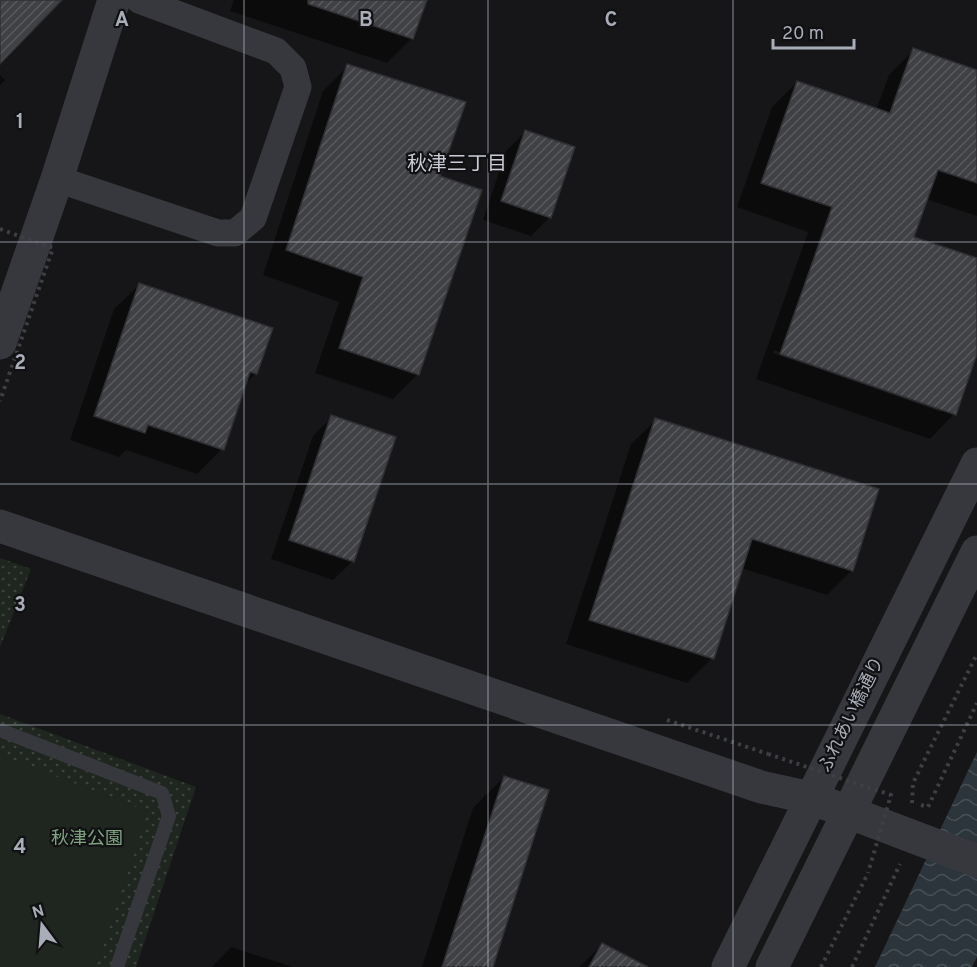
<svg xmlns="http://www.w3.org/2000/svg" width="977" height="967" font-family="Overpass,'Noto Sans JP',sans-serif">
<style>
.park{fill:url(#park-dots)}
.pitch{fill:#1e261f}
.water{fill:url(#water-waves)}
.shadow{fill:#0007;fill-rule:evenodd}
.building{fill:url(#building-hatch);stroke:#303034;stroke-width:1.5}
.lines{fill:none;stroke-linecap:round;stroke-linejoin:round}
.path{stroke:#3d3f44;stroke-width:4;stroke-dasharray:3 4.5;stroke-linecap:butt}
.service{stroke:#37383d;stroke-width:14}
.minor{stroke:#37383d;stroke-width:27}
.tertiary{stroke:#37383d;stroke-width:33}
.path-bridge{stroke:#3d3f44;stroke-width:4;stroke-dasharray:3 4.5;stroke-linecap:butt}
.grid{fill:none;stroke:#a8adb8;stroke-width:1.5;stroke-opacity:0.55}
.labels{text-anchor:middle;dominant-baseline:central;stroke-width:4.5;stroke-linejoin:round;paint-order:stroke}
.street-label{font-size:18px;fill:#a8adb8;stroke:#111113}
.park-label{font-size:18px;fill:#7fa381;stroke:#111113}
.neighbourhood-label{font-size:20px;fill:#c9ccd4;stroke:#111113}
.grid-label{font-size:20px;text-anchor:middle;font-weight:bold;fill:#a8adb8;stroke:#111113;stroke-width:4.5;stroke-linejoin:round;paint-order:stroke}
</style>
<defs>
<pattern id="park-dots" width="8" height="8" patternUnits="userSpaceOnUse" patternTransform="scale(1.5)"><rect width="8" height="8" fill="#1e261f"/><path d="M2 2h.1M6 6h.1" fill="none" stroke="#3c433d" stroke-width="1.8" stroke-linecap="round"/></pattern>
<pattern id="water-waves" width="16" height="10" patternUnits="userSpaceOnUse" patternTransform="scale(1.5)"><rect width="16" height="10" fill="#2c353c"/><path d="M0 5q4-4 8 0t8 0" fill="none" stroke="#485056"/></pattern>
<pattern id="building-hatch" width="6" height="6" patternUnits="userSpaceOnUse" patternTransform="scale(1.5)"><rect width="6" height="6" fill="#404145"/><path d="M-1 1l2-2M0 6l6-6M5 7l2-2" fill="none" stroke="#595a5e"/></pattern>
</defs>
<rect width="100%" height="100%" fill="#161618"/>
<!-- park -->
<path class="park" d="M 0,558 L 31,569 L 0,647 Z
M 0,714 L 196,787 L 136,967 L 0,967 Z"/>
<!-- pitch -->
<path class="pitch" d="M 0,755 L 147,811 L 96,967 L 0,967 Z"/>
<!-- water -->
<path class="water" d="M 977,752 L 977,957 L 972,967 L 875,967 Z"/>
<!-- shadow -->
<path class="shadow" d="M 234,0 L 425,0 L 412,38 L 387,63 L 230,11 Z
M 914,50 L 977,72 L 977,216 L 926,199 L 912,237 L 977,260 L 977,349 L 954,414 L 930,439 L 756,379 L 808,232 L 737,207 L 772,107 L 797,82 L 876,110 L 889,75 ZM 774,350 L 942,409 L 942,412 L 773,353 Z
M 348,66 L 439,177 L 418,374 L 393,399 L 315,373 L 339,302 L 263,275 L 323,91 Z
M 0,75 L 5,80 L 0,85 Z
M 525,132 L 550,217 L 531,236 L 483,220 L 506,151 Z
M 139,285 L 256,373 L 244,385 L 222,449 L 197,474 L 126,450 L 119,457 L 70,440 L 114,309 Z
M 332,417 L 353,561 L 333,580 L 271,559 L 313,436 Z
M 656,420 L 852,570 L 827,595 L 741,568 L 712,658 L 687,683 L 566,644 L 631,444 Z
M 504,777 L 491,967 L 422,967 L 473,808 Z
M 602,945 L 633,967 L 579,967 Z
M 231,947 L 293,967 L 212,967 Z"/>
<!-- building -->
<path class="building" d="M 0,0 L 62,0 L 0,64 Z
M 308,0 L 427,0 L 413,39 L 308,4 Z
M 913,48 L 977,70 L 977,183 L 938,170 L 914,237 L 977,258 L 977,354 L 956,415 L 780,354 L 832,207 L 761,183 L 797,81 L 890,113 Z
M 347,64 L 466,102 L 440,176 L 482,190 L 419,375 L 339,348 L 363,277 L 286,250 Z
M 525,130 L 575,147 L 551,218 L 501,201 Z
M 139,283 L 273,328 L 257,374 L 250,372 L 224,450 L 148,425 L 145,433 L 94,416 Z
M 331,415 L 396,437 L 354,562 L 289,540 Z
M 655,418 L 879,489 L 853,571 L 752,539 L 714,659 L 589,620 Z
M 504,776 L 549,790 L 493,967 L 442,967 Z
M 602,943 L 648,967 L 589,967 Z"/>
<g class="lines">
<!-- path -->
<path class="path" d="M 667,720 L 768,754
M 912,803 L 913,783 L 977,654
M 921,805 L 928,807 L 977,703
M 821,967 L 868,873
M 852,967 L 900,864"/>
<!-- service -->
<path class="service" d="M 0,730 L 162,793 L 169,816 L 117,967"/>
<!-- minor -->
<path class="minor" d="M 57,179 L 218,233 L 235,233 L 253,218 L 298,87 L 293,68 L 276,51 L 139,0"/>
<!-- tertiary -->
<path class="tertiary" d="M 0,343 L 57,179 L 114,0
M 0,526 L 761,787 L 811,798 L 977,861
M 728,967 L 977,464
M 772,967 L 977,552"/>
<!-- path-bridge -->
<path class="path-bridge" d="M 0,229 L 53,248 L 0,401
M 768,754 L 891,795 L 868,873"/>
</g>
<!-- grid -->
<path class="grid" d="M 244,0 L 244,967M 488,0 L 488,967M 733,0 L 733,967M 0,242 L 977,242M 0,484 L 977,484M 0,725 L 977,725"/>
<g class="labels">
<!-- street labels -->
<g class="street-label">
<text transform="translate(852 715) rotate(-64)">ふれあい橋通り</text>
</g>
<!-- park labels -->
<g class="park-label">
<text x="87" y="839">秋津公園</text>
</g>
<!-- neighbourhood labels -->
<g class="neighbourhood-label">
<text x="457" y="165">秋津三丁目</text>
</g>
</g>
<g class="grid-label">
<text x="122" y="26">A</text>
<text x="366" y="26">B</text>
<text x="611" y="26">C</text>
<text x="20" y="128">1</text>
<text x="20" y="369">2</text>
<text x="20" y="611">3</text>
<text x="20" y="853">4</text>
</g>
<!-- north arrow -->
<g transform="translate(42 925) rotate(344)" stroke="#111113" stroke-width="4.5" paint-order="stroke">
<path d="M0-4.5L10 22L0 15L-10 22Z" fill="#a8adb8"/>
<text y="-9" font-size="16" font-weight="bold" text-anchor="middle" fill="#a8adb8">N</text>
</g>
<!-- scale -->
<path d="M773 39v9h81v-9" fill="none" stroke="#a8adb8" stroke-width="3"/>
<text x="782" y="39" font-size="18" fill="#a8adb8" stroke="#111113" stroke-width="4.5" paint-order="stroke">20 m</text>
</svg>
